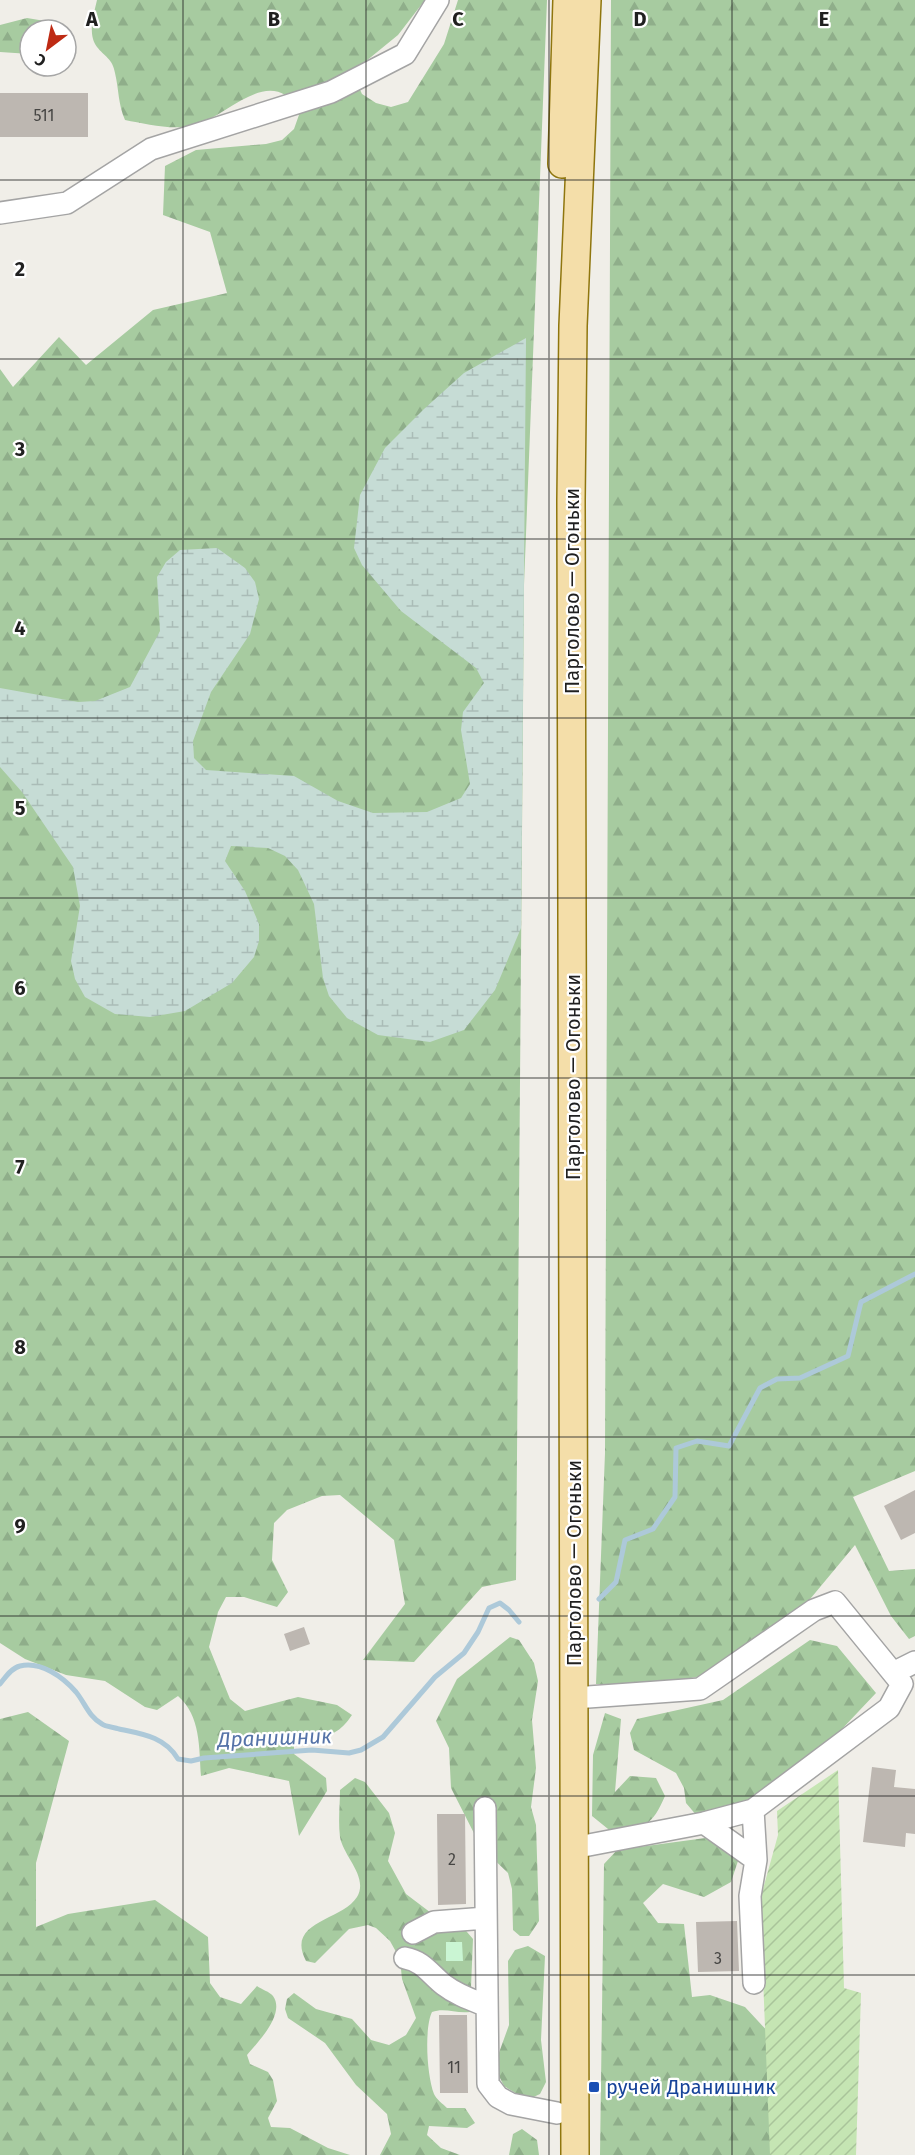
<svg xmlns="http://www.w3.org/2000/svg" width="915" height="2155" font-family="'Fira Sans',sans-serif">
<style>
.forest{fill:url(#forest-firs)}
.wetland{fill:url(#wetland-marsh)}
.park{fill:#caf5d3}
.garden{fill:url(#garden-furrows)}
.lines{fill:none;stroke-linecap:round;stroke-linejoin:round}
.stream{stroke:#adc9d9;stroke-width:5}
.building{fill:#bdb7b1}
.minor-casing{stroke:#a4a4a4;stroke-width:24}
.major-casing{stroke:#8f760e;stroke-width:30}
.minor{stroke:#fff;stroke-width:21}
.major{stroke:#f4dea9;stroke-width:27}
.grid{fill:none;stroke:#202020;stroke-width:1.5;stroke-opacity:0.55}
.transit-dot{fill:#1a4fb4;stroke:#fff;stroke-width:2}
.labels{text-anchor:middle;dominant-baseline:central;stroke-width:4.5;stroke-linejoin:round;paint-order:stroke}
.number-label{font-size:16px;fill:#474644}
.street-label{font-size:20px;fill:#202020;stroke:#fff}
.transit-label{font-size:20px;fill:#164399;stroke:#fff;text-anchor:start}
.water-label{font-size:21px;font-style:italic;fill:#5573a8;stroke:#fff}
.grid-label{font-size:20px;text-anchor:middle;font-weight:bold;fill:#202020;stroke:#fff;stroke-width:4.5;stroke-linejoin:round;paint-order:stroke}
</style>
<defs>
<pattern id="forest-firs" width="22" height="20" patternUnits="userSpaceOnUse" patternTransform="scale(1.5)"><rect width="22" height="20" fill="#a7cba0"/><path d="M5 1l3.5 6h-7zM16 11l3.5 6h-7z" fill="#8fae8a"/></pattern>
<pattern id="wetland-marsh" width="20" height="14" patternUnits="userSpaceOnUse" patternTransform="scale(1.5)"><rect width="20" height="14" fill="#c6dcd5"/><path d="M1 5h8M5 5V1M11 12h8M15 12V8" fill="none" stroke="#aabcb7"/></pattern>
<pattern id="garden-furrows" width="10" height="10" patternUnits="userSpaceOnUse" patternTransform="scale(1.5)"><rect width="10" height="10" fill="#c5e5b3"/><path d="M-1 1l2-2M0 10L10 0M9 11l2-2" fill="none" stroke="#a9c49a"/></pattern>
</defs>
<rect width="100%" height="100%" fill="#f0eee8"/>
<!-- forest -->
<path class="forest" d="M 97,0 L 425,0 L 398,35 L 360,66 L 356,81 L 362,94 L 376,103 L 391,107 L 408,102 L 444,44 L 458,0 L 547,0 L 524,585 L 516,1580 L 482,1587 L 414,1662 L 363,1660 L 405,1604 L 394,1540 L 340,1495 L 322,1496 L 287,1510 L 274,1523 L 272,1560 L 288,1592 L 277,1607 L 244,1597 L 226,1597 L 218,1612 L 209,1647 L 230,1699 L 245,1711 L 298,1697 L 337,1705 L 352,1715 C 330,1747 322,1727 294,1742 L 294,1754 L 326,1778 L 327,1791 L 299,1836 L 289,1781 L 229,1768 L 201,1776 C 199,1748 201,1716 178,1696 L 157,1710 L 145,1707 L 105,1681 L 66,1675 L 25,1659 L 0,1643 L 0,369 L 13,387 L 59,337 L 86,365 L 153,310 L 227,293 L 210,232 L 163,215 L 165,166 L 196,150 L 266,144 L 282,140 L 294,129 L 300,112 C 271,62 231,115 195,125 C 174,131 146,124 125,120 C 118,104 119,90 115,73 C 113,59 104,56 97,47 C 87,34 94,14 97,0 Z
M 611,0 L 915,0 L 915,1471 L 853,1497 L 889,1571 L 915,1569 L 915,1636 L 909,1639 L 891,1616 L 855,1545 L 796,1616 L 707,1675 L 647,1686 L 596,1684 L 605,1453 Z
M 27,18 L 51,22 L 60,29 L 30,30 L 30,54 L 0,52 L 0,25 Z
M 510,1637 L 519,1640 L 534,1663 L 538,1681 L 532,1720 L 536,1768 L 531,1807 L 536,1825 L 539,1921 L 529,1936 L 520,1936 L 513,1930 L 512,1889 L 508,1873 L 481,1847 L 451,1788 L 449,1748 L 436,1721 L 457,1679 Z
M 810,1640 L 837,1646 L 876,1693 L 806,1767 L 731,1813 L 697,1816 L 686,1803 L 684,1788 L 676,1773 L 634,1750 L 630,1733 L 637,1719 L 723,1700 Z
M 28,1712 L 69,1741 L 36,1863 L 36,1927 L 68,1914 L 155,1900 L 208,1937 L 210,1983 L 220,1997 L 241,2004 L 257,1986 C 261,1989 270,1992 273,1996 C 286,2014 257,2043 247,2055 L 250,2064 L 268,2072 L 273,2080 L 277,2101 L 268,2118 L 271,2127 L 290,2128 L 328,2148 L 350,2155 L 0,2155 L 0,1719 Z
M 605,1713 L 621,1719 L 615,1792 L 630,1776 L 656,1778 L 665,1796 C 652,1826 644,1829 613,1833 L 592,1816 L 593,1755 Z
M 355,1778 L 365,1782 L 389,1813 L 395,1833 L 388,1861 L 406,1894 L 443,1922 L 461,1925 L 473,1939 L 471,1987 L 476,2005 L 470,2012 C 456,2014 445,2007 432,2012 C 424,2029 427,2076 434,2094 C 436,2099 443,2104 447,2108 L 465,2108 L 475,2123 L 467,2128 L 429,2126 L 427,2135 L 441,2148 L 460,2155 L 380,2155 L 391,2134 L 387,2114 L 356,2085 L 325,2043 L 288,2018 L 285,2009 L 287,1999 L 294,1993 L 316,2009 L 352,2019 L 371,2040 L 389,2045 L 406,2035 L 416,2018 L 402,1979 L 400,1959 L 390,1941 L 376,1928 L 368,1925 L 349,1929 L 315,1963 L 306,1961 C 285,1921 342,1921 357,1897 C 369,1877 343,1856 340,1837 C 338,1821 340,1805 340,1790 Z
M 720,1836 L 739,1858 L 731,1882 L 704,1897 L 663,1884 L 643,1903 L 658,1923 L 684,1924 L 692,1997 L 710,1995 L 745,2007 L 799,2065 L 788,2155 L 600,2155 L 604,1864 L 617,1850 Z
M 528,1946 L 545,1956 L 541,2040 L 546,2082 L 540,2094 L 527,2100 L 504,2086 L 498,2074 L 496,2061 L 509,2025 L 508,1961 L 515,1950 Z
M 522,2129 L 537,2140 L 539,2155 L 509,2155 L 513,2134 Z"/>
<!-- wetland -->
<path class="wetland" d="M 526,338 L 521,928 L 495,990 L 464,1030 L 430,1042 L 378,1035 L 347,1018 L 329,996 L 323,978 L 314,904 L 298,870 L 285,856 L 268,848 L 231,846 L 225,861 L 245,891 L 259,924 L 259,941 L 254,957 L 232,983 L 185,1011 L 150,1017 L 115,1014 L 85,997 L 75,979 L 71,961 L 80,906 L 73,867 L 22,792 L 0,767 L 0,688 L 78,702 L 95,701 L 130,687 L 160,631 L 157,577 L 166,562 L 180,550 L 217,548 L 245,568 L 255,582 L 259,599 L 250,634 L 211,692 L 193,741 L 194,758 L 206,770 L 294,776 L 338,801 L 373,813 L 427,812 L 461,798 L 470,784 L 461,730 L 463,712 L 484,683 L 476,668 L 401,611 L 362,565 L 354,548 L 360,495 L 385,448 L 424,409 L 464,373 Z"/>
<!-- park -->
<path class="park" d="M 446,1942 L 462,1942 L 463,1961 L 446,1961 Z"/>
<!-- garden -->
<path class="garden" d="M 838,1770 L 844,1988 L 861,1993 L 856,2155 L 770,2155 L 760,1900 L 778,1835 L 777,1811 Z"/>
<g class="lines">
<!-- stream -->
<path class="stream" d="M 599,1599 L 616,1582 L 625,1540 L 653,1529 L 675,1497 L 676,1448 L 697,1441 L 729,1446 L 760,1388 L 777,1379 L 800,1378 L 848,1356 L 861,1302 L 915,1274
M 0,1684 C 5,1678 11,1668 20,1666 C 41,1661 63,1677 76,1692 C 85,1703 89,1717 102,1724 C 106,1727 114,1727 119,1729 C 143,1734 165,1737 178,1759 L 191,1761 L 204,1758 L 312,1750 L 349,1753 L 361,1750 L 383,1737 L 435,1677 L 464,1653 L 478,1632 L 489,1608 L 500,1603 L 509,1610 L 519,1622"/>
</g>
<!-- building -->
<path class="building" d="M 0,93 L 88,93 L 88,137 L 0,137 Z
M 915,1490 L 915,1533 L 901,1540 L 884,1506 Z
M 304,1627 L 310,1644 L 290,1651 L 284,1634 Z
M 872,1767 L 896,1770 L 894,1787 L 915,1789 L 915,1834 L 906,1833 L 905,1847 L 863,1842 Z
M 437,1814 L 465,1814 L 466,1904 L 438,1905 Z
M 737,1921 L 739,1971 L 698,1972 L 696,1922 Z
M 439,2015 L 467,2015 L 468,2093 L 440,2093 Z"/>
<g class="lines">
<!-- minor casing -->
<g class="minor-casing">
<path id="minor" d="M 0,213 L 67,203 L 151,149 L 331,92 L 405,54 L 438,0
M 893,1673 L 915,1662
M 485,1808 L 488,2084 L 498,2097 L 511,2104 L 557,2113
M 753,1810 L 756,1860 L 750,1896 L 754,1983
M 704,1823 L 756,1860
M 573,1848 L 704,1823 L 753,1810 L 889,1708 L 902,1684 L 835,1602 L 814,1610 L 700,1689 L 574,1698
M 413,1933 L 434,1922 L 486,1918
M 405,1958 C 423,1961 430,1974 444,1985 C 457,1995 472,2000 487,2006"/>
</g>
<!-- major casing -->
<g class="major-casing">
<path id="major" d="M 562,164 L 567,0
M 575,2155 L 571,500 L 573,326 L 587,0"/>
</g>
<!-- minor -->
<use href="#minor" class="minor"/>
<!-- major -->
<use href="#major" class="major"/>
</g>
<!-- grid -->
<path class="grid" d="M 183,0 L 183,2155M 366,0 L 366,2155M 549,0 L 549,2155M 732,0 L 732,2155M 0,180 L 915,180M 0,359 L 915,359M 0,539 L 915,539M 0,718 L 915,718M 0,898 L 915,898M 0,1078 L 915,1078M 0,1257 L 915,1257M 0,1437 L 915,1437M 0,1616 L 915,1616M 0,1796 L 915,1796M 0,1975 L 915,1975"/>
<!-- markers -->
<rect class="transit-dot" x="588" y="2081" width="12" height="12" rx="3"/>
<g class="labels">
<!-- number labels -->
<g class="number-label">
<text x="44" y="115">511</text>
<text x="452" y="1859">2</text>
<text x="718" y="1958">3</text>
<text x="454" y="2067">11</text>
</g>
<!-- street labels -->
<g class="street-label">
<text transform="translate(572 591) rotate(-90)">Парголово — Огоньки</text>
<text transform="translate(573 1077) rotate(-90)">Парголово — Огоньки</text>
<text transform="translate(574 1563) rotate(-90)">Парголово — Огоньки</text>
</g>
<!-- transit labels -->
<g class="transit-label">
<text x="606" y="2087">ручей Дранишник</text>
</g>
<!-- water labels -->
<g class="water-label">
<text transform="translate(275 1738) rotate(-2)">Дранишник</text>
</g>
</g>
<g class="grid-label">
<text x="92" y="26">A</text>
<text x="274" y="26">B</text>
<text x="458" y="26">C</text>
<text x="640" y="26">D</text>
<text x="824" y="26">E</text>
<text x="20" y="276">2</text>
<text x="20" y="456">3</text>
<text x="20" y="635">4</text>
<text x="20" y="815">5</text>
<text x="20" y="995">6</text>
<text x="20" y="1174">7</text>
<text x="20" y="1354">8</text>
<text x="20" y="1533">9</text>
</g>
<!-- north arrow -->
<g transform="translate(48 48) rotate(212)"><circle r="28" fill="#ffffff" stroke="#a6a6a6" stroke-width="1.5"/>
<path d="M0-4.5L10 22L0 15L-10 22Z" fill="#be2a13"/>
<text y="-9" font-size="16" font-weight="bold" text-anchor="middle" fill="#202020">С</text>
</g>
</svg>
